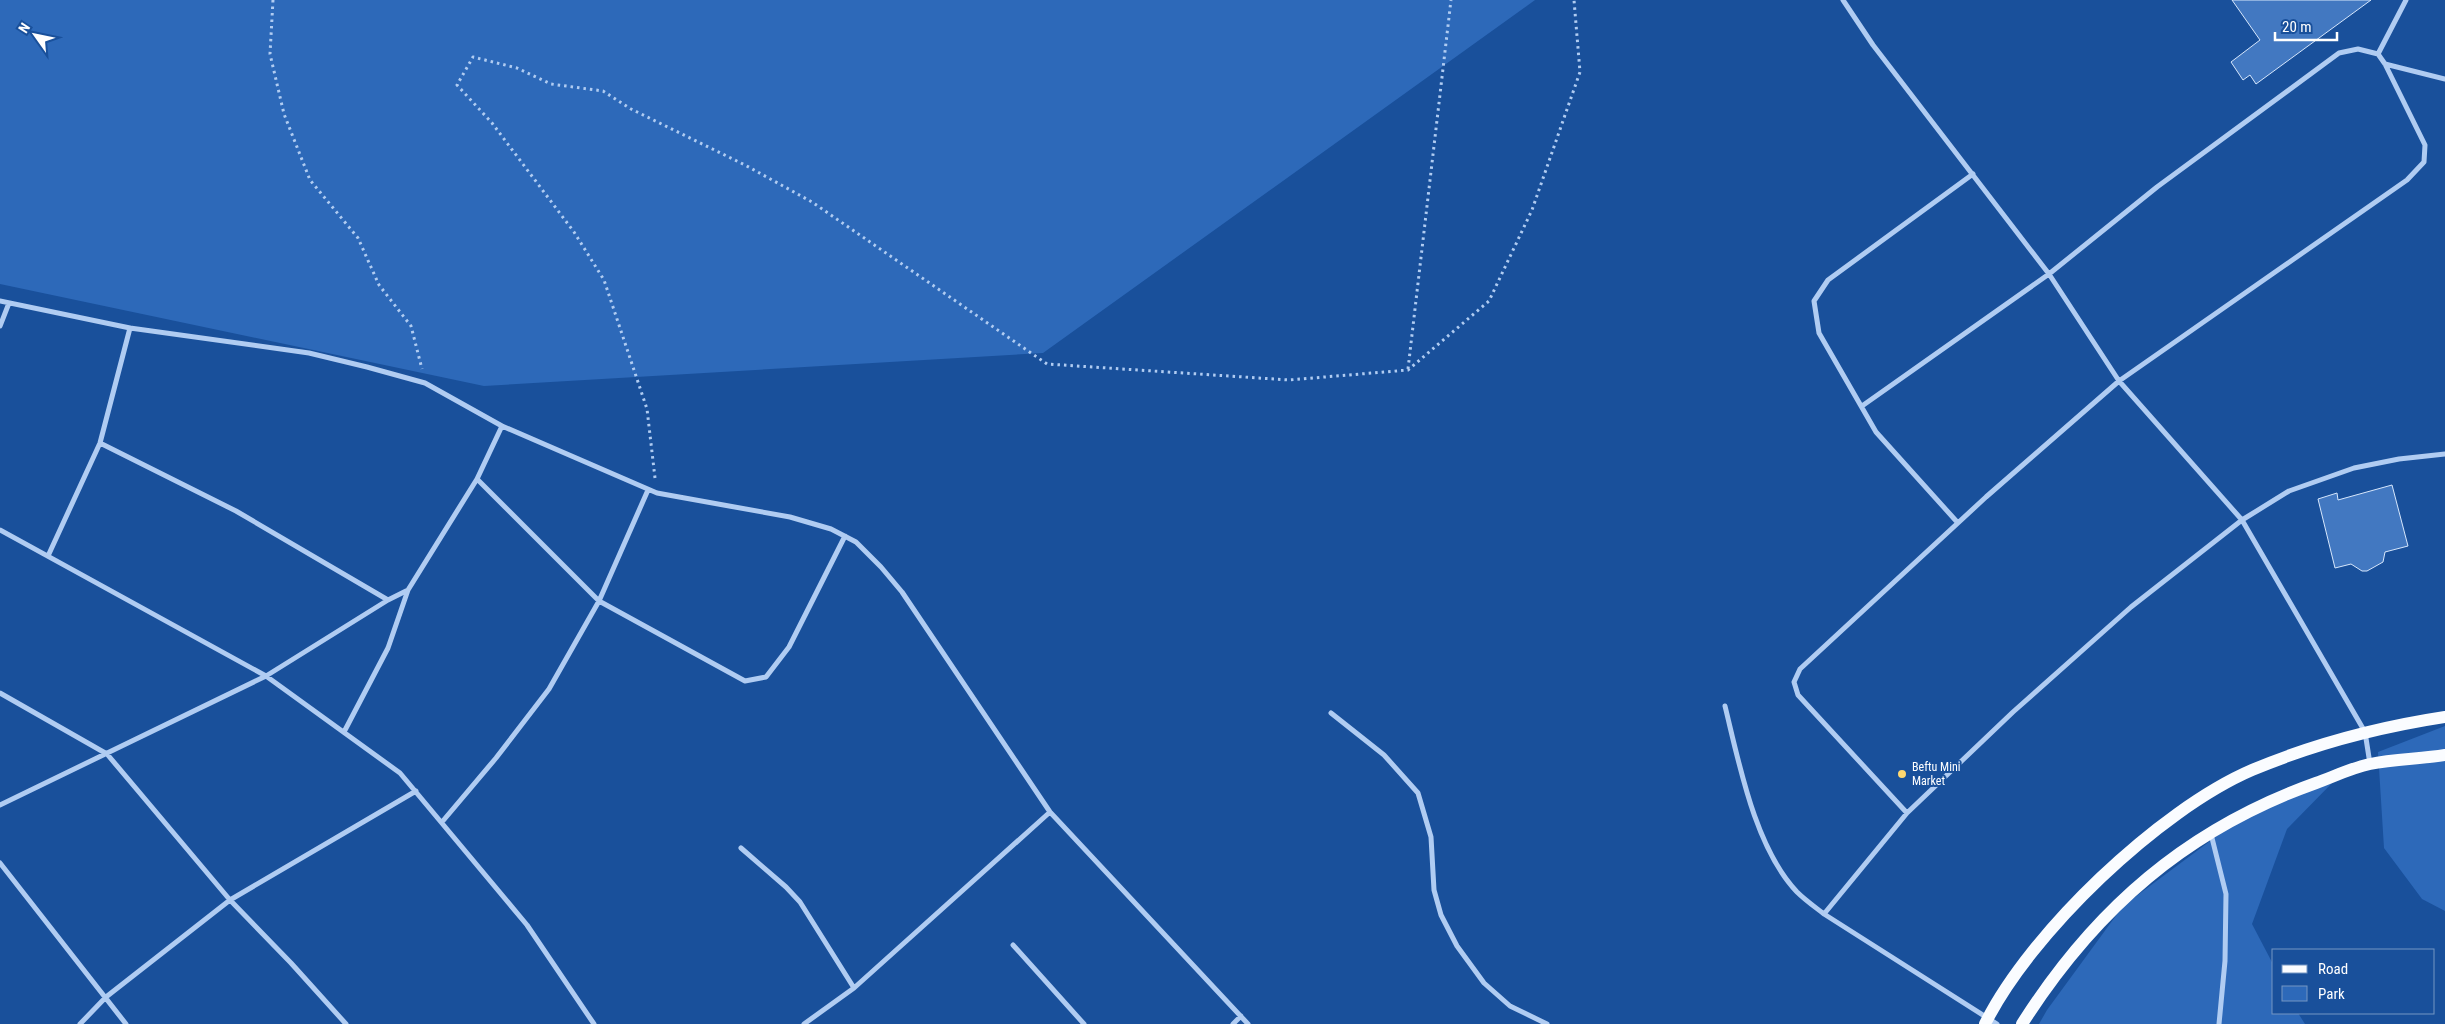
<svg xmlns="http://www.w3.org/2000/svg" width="2445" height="1024" font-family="'Roboto Condensed',sans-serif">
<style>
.green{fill:#2d69b9}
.building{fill:#4278c1;stroke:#d7e7fc}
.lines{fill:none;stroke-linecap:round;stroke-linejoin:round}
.path{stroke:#b0ccf2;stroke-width:3;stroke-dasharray:2.5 4;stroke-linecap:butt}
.minor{stroke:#b0ccf2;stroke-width:5}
.primary{stroke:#fafcff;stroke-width:12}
.poi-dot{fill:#ffd870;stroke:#19509b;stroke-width:2}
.labels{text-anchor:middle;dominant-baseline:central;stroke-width:4;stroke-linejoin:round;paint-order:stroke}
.poi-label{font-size:12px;fill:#fff;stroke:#19509b;text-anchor:start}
</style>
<rect width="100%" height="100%" fill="#19509b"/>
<!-- green -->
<path class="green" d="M 0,0 L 1535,0 L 1043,353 L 484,386 L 0,284 Z
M 2445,726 L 2445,911 L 2422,899 L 2384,848 L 2378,752 Z
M 2336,779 L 2287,829 L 2252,924 L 2274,966 L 2274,1013 L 2298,1013 L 2305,1024 L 2039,1024 L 2047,1010 L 2123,906 L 2241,818 Z"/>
<!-- building -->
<path class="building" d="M 2232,0 L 2371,0 L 2256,84 L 2250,75 L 2243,80 L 2231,62 L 2260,40 Z
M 2392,485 L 2408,546 L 2385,552 L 2383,562 L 2367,571 L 2362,571 L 2351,564 L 2335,568 L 2318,499 L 2337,493 L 2338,500 Z"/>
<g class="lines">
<!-- path -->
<path class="path" d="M 273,0 L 270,54 L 284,114 L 310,180 L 358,238 L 379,285 L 411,326 L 422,369
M 1408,369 L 1451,0
M 655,478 L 647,409 L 604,280 L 574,232 L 492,123 L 457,85 L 473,57 L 517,68 L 551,84 L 603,91 L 631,109 L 745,165 L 812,202 L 1047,364 L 1289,380 L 1408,370 L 1489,301 L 1532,210 L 1580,72 L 1574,0"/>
<!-- minor -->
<path class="minor" d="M 1843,0 L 1873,45 L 2049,274 L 2119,381 L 2242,520 L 2365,732 L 2370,764
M 2378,54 L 2406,0
M 2385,64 L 2445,79
M 0,301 L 130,328 L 309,353 L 367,367 L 425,383 L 502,426
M 0,326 L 9,303
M 1862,406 L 2049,274 L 2157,187 L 2339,53 L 2358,49 L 2378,54 L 2385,64 L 2425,145 L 2424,162 L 2407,180 L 2119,381 L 1986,497 L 1800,669 L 1794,682 L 1798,695 L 1907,813
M 100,443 L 236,511 L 388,600
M 477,479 L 599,601 L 745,681 L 766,677 L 789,647 L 845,536
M 1958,523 L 1876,432 L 1819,333 L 1814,301 L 1828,280 L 1973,174
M 0,530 L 266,676 L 400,773 L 527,925 L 594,1024
M 48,556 L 100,443 L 130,328
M 0,693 L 107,754 L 230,900 L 291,963 L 346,1024
M 1725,706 C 1739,763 1755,848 1797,892 C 1805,900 1815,907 1824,914
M 1331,713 L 1384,755 L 1418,793 L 1431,837 L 1434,890 L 1441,915 L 1457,946 L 1484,983 L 1510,1006 L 1547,1024
M 344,732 L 388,648 L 408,590
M 0,805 L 266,676 L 388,600 L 408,590 L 477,479 L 502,426 L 657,493 L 790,517 L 831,529 L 856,542 L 881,567 L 902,592 L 1050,812 L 1248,1024
M 442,822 L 496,758 L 549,689 L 599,601 L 648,490
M 2211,834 L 2226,894 L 2225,961 L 2219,1024
M 741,848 L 786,887 L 800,902 L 854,988
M 0,863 L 126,1024
M 1013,945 L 1084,1024
M 80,1024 L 106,997 L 230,900 L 416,791
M 804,1024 L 854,988 L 1050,812
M 1233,1024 L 1241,1016
M 1997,1024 L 1824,914 L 1907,813 L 2013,712 L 2131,607 L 2242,520 L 2289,491 L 2354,468 L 2399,459 L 2445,454"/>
<!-- primary -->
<path class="primary" d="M 1985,1024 C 2030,933 2159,810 2252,770 C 2314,744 2379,727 2445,717
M 2022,1024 C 2095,909 2187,829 2316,783 C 2333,777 2351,768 2370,764 C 2394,759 2420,759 2445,755"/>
</g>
<!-- markers -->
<circle class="poi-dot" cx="1902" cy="774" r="5"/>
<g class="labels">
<!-- poi labels -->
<g class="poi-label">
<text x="1912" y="767">Beftu Mini<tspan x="1912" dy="14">Market</tspan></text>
</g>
</g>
<!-- legend -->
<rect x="2272" y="949" width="162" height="65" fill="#19509b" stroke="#7596c3"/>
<rect x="2282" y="965" width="25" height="8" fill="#fafcff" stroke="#7596c3"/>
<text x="2318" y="974" font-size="15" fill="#ffffff">Road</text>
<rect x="2282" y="986" width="25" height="15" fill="#2d69b9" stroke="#7596c3"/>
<text x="2318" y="999" font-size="15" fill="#ffffff">Park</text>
<!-- north arrow -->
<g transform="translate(35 35) rotate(303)" stroke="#19509b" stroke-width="4" paint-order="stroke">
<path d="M0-4L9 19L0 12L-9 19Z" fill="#ffffff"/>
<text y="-8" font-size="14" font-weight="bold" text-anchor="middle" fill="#ffffff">N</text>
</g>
<!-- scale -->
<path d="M2275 32v8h62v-8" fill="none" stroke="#ffffff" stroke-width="2.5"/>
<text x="2282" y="32" font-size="15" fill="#ffffff" stroke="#19509b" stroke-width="4" paint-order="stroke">20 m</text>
</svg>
